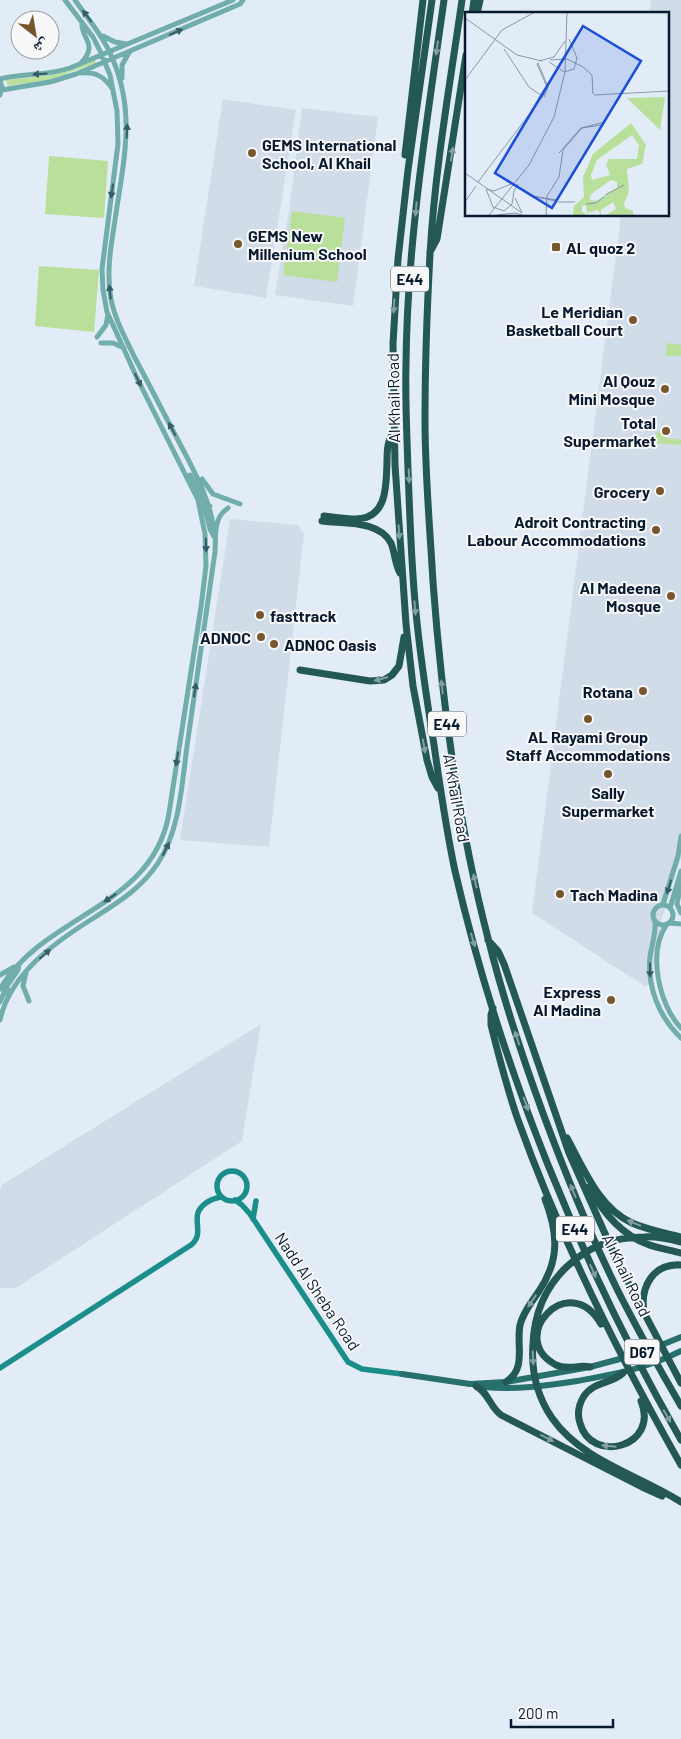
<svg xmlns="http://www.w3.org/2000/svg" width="681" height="1739" font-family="Barlow,'Noto Naskh Arabic',sans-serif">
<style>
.built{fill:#d1dce9}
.green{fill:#b9e09a}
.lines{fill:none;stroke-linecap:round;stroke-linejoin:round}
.tertiary{stroke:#71adaa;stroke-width:5}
.secondary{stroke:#1b8e8b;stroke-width:5.5}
.primary{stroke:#27706d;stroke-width:6}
.motorway{stroke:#235855;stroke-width:7}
.oneway{fill:#375c66}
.oneway2{fill:#83a09e}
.poi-dot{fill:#78572e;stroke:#f8f8f8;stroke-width:2}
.labels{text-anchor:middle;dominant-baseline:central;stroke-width:4;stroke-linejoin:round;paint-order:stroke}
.shield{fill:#f8f8f8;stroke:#4f5d6b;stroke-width:1}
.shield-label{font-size:15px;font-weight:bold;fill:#071a2f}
.poi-label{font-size:16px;font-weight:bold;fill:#071a2f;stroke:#f8f8f8;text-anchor:end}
.street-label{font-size:16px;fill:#071a2f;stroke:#f8f8f8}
.inset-road{fill:none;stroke:#8a98a7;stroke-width:1}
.view{fill:#1d4ed8;fill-opacity:0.15;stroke:#1d4ed8;stroke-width:2.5}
.inset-edge{fill:none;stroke:#071a2f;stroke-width:2.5}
</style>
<rect width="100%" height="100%" fill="#e1ecf7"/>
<!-- built -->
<path class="built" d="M 651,0 L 681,0 L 681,858 L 662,918 L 651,980 L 646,987 L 532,913 L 621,215 L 667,215 L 667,14 L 649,14 Z
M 223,99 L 296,110 L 266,298 L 194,286 Z
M 302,108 L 378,117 L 353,306 L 275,295 L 290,204 Z
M 230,519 L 298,525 L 304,534 L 269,847 L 180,840 Z
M 261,1024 L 242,1141 L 16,1288 L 0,1288 L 0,1191 L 2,1185 Z"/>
<!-- green -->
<path class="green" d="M 95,60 L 96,63 L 48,80 L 8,86 L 6,80 L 46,76 L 69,71 Z
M 49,156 L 108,161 L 104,218 L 45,214 Z
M 292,211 L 345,218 L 337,282 L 283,275 Z
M 39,266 L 99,270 L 94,332 L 35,326 Z
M 667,343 L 681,345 L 681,356 L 665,356 Z
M 657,430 L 667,438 L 681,440 L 681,445 L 655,443 Z"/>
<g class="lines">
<!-- tertiary -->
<path class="tertiary" d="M 75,0 C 86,16 98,30 107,47 C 138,107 124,157 115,220 C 111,246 106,273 111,299 C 115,320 126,339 135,358 C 150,386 164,414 179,442 C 194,471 209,497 214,529
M 103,36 L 115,42 L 127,44
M 81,63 C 99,44 81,39 82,23
M 81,73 C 96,72 103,76 112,88
M 122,78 L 122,65 L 130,51
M 0,79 C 23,73 47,76 70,68 L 233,0
M 0,81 L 2,87 L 0,95
M 2,90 L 50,82 L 76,74 L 240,4 L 243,0
M 97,337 L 106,325 L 108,314
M 101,343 L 113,343 L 124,348
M 190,475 L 204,502 L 210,506
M 202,479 L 213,494 L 240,504
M 200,507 L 202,505 L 204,506 L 210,529 L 215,538
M 681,883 L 677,904 L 681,913
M 663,904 L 678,856 L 681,836
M653 915a10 10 0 1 1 20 0a10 10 0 1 1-20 0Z
M 670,908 L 681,871
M 655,921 C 656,933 652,945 650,956 C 647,987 659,1017 681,1038
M 669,923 L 681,924
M 667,924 C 647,952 659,1005 681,1028
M 26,973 L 23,986 L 29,1001
M 0,975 L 14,967
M 0,989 C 44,913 153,909 169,813 L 201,607 L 206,566 L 205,534 L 198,500 L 137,378 L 107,312 L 103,290 L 102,269 L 118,144 L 117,111 L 110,75 L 100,51 L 93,37 L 65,0
M 8,995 L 7,986 L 18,970 L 19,965
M 0,1002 L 4,993 L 3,988
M 0,1020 C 10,974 54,943 92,919 C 117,903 141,889 158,863 C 181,829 182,779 188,739 C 197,677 206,614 215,552 C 216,535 213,518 228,508"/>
<!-- secondary -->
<path class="secondary" d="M217 1186a15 15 0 1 1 30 0a15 15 0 1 1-30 0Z
M 235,1200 L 242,1205 L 250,1214 L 348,1362 L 362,1369 L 402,1374
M 253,1219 L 256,1201
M 0,1368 L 191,1245 C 207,1232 187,1216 206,1203 C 211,1199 216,1198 221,1197"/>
<!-- primary -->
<path class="primary" d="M 402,1374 L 470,1384 L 506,1382 L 590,1367 L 642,1353 L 681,1337
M 484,1387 C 516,1390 545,1386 577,1381 C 615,1374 646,1369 681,1351"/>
<!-- motorway -->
<path class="motorway" d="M 432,0 L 408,170 L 398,259 L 393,344 L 395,465 L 406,624 L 413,686 L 427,760 L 432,777 L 438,788
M 444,0 C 427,121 407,242 406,365 C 405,400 407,435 408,470 C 410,517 411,564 416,612 C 420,656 427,701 434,745 C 440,787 446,829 455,871 C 501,1069 580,1263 681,1440
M 462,0 C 450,84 435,168 430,254 C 427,309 425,366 425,421 C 425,475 430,529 433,582 C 442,704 458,824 489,942 C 504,1001 523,1059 544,1116 C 567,1178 592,1239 621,1297 C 640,1334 660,1370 681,1406
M 472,14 L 474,0
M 477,14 L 480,0
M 405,155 L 423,0
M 430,252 L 437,239 L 466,55
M 324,516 C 334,517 345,519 355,519 C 388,519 386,485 387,462 C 387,451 387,441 394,432
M 322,521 C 344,524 379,520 391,543 C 395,553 395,564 400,573
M 300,670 L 370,681 L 384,680 L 392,675 L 399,666 L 404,637
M 488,940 L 498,951 L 504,964 L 569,1153 L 619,1265 L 681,1383
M 493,1008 L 491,1015 L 491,1025 C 499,1057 507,1089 518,1120 C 561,1240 618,1354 681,1465
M 567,1138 C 584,1169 599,1208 632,1223 C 648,1230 665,1233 681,1237
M 589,1187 C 602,1211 620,1234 647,1244 C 657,1248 670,1250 681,1253
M 681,1242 C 669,1239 656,1236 644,1237 C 582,1237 536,1282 533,1343 C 531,1369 537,1396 552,1418 C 582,1461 639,1475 681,1502
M 644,1312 C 640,1287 653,1263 681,1265
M 590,1367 C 579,1364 568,1371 556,1365 C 505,1338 569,1268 601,1324
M 623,1373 C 612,1384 594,1381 584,1396 C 579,1404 577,1414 580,1423 C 591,1465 660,1447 641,1401
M 506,1382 C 527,1368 516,1346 520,1325 C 523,1312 532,1302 539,1291 C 560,1260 558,1233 545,1199
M 476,1386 C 488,1392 490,1407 501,1415 L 642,1487 L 662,1496"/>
</g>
<!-- one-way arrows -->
<defs><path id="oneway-solid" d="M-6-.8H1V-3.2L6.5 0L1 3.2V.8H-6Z" transform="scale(1.25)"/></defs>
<g class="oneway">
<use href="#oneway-solid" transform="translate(87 16) rotate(-127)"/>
<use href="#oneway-solid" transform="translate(176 32) rotate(-24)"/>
<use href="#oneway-solid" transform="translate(40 74) rotate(176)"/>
<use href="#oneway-solid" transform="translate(127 131) rotate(-87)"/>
<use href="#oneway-solid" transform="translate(112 191) rotate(98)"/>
<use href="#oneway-solid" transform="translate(110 292) rotate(-96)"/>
<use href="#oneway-solid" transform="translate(138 380) rotate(65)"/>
<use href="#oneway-solid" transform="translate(172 429) rotate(-118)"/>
<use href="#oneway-solid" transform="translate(206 545) rotate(88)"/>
<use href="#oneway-solid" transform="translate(195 690) rotate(-81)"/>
<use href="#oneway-solid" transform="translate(177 759) rotate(98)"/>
<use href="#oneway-solid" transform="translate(166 849) rotate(-64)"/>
<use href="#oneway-solid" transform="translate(669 887) rotate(107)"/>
<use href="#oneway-solid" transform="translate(110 898) rotate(147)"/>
<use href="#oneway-solid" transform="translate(45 954) rotate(-41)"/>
<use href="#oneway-solid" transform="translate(650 970) rotate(89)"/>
</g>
<g class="oneway2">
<use href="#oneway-solid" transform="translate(437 48) rotate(98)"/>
<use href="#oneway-solid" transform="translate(452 154) rotate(-81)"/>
<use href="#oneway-solid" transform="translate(416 209) rotate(95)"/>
<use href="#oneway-solid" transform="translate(394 306) rotate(93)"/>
<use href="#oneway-solid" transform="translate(409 476) rotate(88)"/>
<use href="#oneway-solid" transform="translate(399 532) rotate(86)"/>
<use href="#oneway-solid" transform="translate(415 608) rotate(85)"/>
<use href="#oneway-solid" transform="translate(381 679) rotate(165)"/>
<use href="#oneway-solid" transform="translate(442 687) rotate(-96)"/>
<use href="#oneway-solid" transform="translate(424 746) rotate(80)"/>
<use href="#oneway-solid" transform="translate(475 881) rotate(-103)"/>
<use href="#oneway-solid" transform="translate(473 940) rotate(73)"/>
<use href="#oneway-solid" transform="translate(517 1038) rotate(-108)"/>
<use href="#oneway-solid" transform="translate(526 1104) rotate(70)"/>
<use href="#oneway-solid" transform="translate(573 1191) rotate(-113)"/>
<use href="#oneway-solid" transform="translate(634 1223) rotate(-157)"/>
<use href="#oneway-solid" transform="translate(593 1271) rotate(66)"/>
<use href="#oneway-solid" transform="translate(532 1301) rotate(124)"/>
<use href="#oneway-solid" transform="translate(533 1358) rotate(87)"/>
<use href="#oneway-solid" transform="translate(667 1416) rotate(60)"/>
<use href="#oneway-solid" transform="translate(547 1438) rotate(27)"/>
<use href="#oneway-solid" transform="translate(609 1446) rotate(-175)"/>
</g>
<!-- markers -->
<g class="poi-dot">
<circle cx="252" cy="153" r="5"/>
<circle cx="238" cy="244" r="5"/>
<rect x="551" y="242" width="10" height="10" rx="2.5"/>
<circle cx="633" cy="320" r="5"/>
<circle cx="665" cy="389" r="5"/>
<circle cx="666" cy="431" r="5"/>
<circle cx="660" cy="491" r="5"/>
<circle cx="656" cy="530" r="5"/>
<circle cx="671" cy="596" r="5"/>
<circle cx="260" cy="615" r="5"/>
<circle cx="261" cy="637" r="5"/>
<circle cx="274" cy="644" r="5"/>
<circle cx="643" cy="691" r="5"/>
<circle cx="588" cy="719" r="5"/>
<circle cx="608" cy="774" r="5"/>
<circle cx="560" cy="894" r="5"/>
<circle cx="611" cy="1000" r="5"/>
</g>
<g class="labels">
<!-- shield labels -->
<g class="shield">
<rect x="391" y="266.5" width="38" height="25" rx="4"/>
<rect x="428" y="711.5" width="38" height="25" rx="4"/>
<rect x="556" y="1216.5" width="38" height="25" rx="4"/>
<rect x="624.5" y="1339.5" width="35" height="25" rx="4"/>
</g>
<g class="shield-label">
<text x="410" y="279">E44</text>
<text x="447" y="724">E44</text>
<text x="575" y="1229">E44</text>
<text x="642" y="1352">D67</text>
</g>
<!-- poi labels -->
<g class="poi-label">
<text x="262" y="144" text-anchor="start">GEMS International<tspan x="262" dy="18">School, Al Khail</tspan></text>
<text x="248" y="235" text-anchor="start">GEMS New<tspan x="248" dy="18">Millenium School</tspan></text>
<text x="566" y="247" text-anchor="start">AL quoz 2</text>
<text x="623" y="311">Le Meridian<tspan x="623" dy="18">Basketball Court</tspan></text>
<text x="655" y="380">Al Qouz<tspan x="655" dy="18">Mini Mosque</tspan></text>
<text x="656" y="422">Total<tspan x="656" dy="18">Supermarket</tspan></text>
<text x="650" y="491">Grocery</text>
<text x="646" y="521">Adroit Contracting<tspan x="646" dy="18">Labour Accommodations</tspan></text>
<text x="661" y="587">Al Madeena<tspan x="661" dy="18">Mosque</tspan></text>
<text x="270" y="615" text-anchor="start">fasttrack</text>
<text x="251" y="637">ADNOC</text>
<text x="284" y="644" text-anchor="start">ADNOC Oasis</text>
<text x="633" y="691">Rotana</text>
<text x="588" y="736" text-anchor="middle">AL Rayami Group<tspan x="588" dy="18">Staff Accommodations</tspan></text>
<text x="608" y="792" text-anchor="middle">Sally<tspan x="608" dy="18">Supermarket</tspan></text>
<text x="570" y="894" text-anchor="start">Tach Madina</text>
<text x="601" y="991">Express<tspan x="601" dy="18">Al Madina</tspan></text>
</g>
<!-- street labels -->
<g class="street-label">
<text transform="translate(393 398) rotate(-91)">Al Khail Road</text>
<text transform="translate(457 798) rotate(80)">Al Khail Road</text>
<text transform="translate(627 1275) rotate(64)">Al Khail Road</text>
<text transform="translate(318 1291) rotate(56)">Nadd Al Sheba Road</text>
</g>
</g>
<!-- overview -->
<g transform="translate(465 12)">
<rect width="204" height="204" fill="#e1ecf7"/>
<path d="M 200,85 L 195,118 L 162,86 ZM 166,111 L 181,133 L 177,152 L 162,157 L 164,179 L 159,192 L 160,196 L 168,199 L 168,203 L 141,203 L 151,197 L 148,190 L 136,198 L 136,203 L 133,198 L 122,201 L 121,193 L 117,194 L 117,200 L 121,201 L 118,203 L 108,203 L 109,194 L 119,185 L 118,165 L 128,142 ZM 167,123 L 174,133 L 172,147 L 144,147 L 141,152 L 145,163 L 127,168 L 126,163 L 132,148 ZM 146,168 L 152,170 L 152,176 L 131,189 L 125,188 L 126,182 Z" fill="#b9e09a" fill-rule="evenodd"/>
<path class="inset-road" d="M 0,6 L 52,43 L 77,49M 39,37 L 64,75 L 77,84M 85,48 L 102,47 L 118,55 L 127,63 L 128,82M 74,49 L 89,45 L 100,29M 84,50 L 99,60 L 109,57 L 112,46 L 104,27M 0,68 L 37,18 L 70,0M 129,83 L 204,79M 78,84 L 82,75 L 72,52 L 73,51 L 83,75 L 79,85M 0,161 L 57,201M 13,170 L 78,84M 21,177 L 28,195 L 39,199 L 47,192 L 49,179 L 53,172M 22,177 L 29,179 L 46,172M 140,183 L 159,173M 50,186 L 57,201M 91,189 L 67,184 L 92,188M 0,190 L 11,174M 93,190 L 110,190M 121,192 L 131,191 L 139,185M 24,203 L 64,153 L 89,105 L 100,60 L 102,0M 32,203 L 50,201 L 57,203M 81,203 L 82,184 L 94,165 L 98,138 L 117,116 L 136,113 L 140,110 L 116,116 L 94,141"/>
<path class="view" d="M 118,14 L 176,49 L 87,196 L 30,161 Z"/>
<rect width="204" height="204" class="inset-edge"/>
</g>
<!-- north arrow -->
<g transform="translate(35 35) rotate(149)"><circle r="24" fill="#f8f8f8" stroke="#989fa8"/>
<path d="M0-4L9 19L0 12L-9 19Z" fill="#78572e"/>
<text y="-8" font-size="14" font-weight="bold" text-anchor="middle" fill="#071a2f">ش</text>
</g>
<!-- scale -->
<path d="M511 1719v8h102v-8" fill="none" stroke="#071a2f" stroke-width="2.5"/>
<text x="518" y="1719" font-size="15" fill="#071a2f" stroke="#f8f8f8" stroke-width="4" paint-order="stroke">200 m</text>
</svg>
